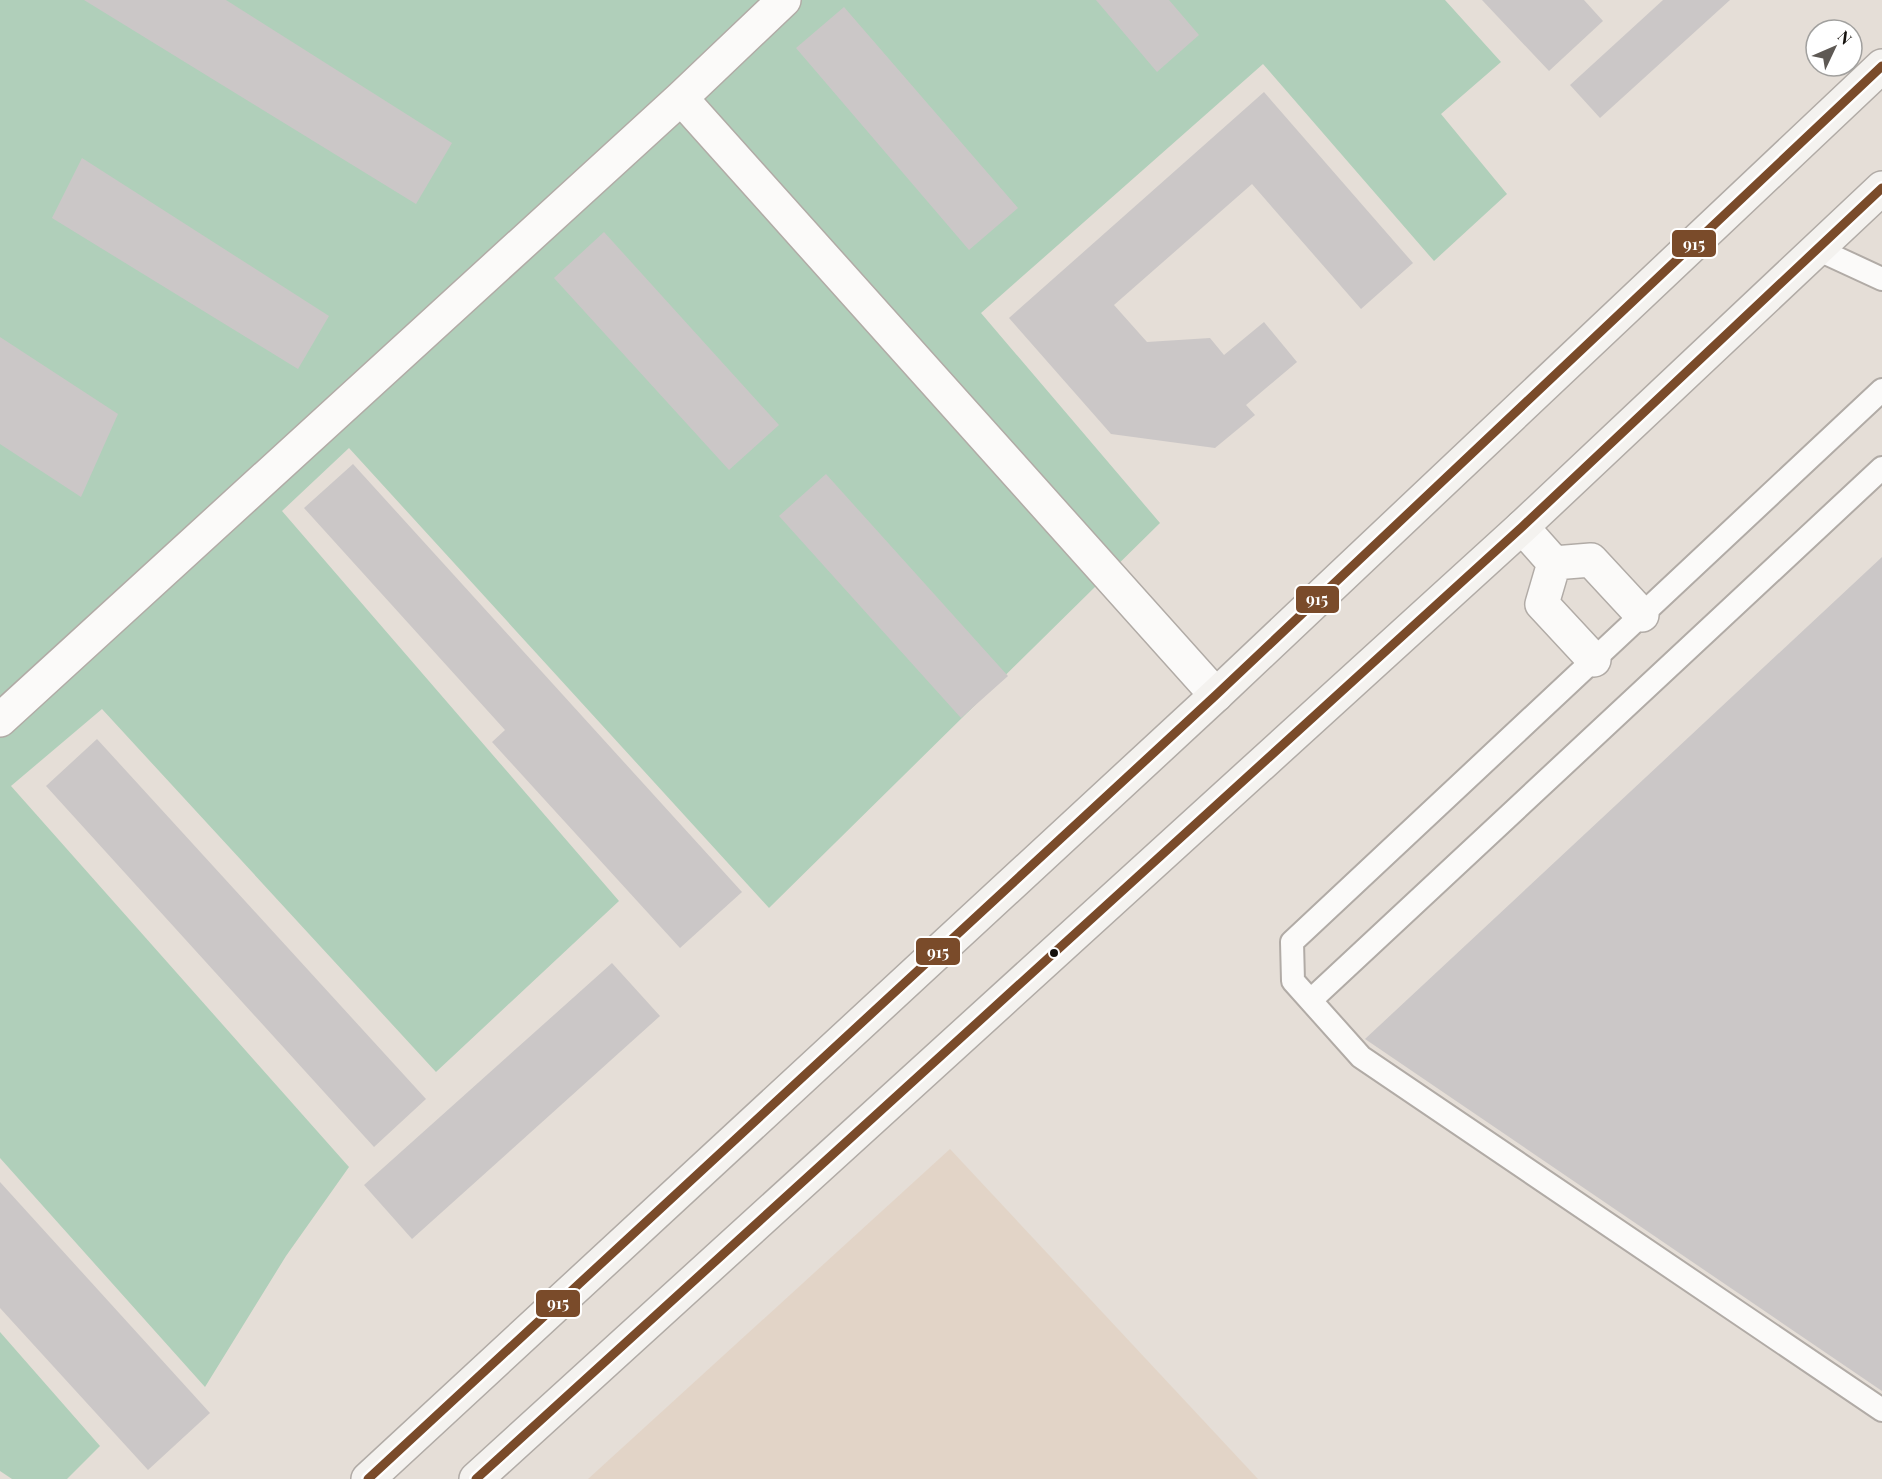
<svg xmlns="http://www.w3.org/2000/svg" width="1882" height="1479" font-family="'Playfair Display',serif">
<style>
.built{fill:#e2d4c7}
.green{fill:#b0cfba}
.building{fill:#cbc7c7}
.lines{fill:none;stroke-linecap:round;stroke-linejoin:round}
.service-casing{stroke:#b1aba6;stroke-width:26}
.minor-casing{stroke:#b1aba6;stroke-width:36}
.secondary-casing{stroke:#b1aba6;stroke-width:36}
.service{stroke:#fbfaf9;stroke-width:22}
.minor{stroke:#fbfaf9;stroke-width:33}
.secondary{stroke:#f4f2ef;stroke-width:33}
.bus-1-casing{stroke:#fff;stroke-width:14}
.bus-1{stroke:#7a4b2a;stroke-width:9}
.bus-dot{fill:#15110d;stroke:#fff;stroke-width:2}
.line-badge{stroke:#fff;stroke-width:2}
.badge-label{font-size:16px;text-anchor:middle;font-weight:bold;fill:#fff}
</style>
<rect width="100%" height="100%" fill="#e5ded7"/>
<!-- built -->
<path class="built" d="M 950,1149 L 1258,1479 L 588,1479 Z"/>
<!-- green -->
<path class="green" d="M 0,0 L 1445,0 L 1501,62 L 1441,114 L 1507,194 L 1434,261 L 1263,64 L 981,313 L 1160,523 L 769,908 L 349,448 L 282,511 L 619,901 L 436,1072 L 102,709 L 11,786 L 349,1167 L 286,1256 L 205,1387 L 0,1158 Z
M 0,1332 L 100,1446 L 67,1479 L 12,1479 L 0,1471 Z"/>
<!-- building -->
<path class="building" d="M 84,0 L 226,0 L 452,143 L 416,204 Z
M 1096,0 L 1169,0 L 1199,35 L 1157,72 Z
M 1482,0 L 1584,0 L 1603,21 L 1549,71 Z
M 1663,0 L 1730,0 L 1600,118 L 1570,85 Z
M 844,7 L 1018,208 L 969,250 L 796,48 Z
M 1264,92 L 1413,263 L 1361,309 L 1252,184 L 1114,305 L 1147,342 L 1210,338 L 1224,355 L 1264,322 L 1297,362 L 1246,405 L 1255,415 L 1215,448 L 1111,434 L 1009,318 Z
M 82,158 L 329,316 L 298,369 L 52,218 Z
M 604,232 L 779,425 L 729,470 L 554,278 Z
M 0,337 L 118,414 L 81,497 L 0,444 Z
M 353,464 L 742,892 L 680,948 L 492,742 L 505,730 L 304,508 Z
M 826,474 L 1008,676 L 961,718 L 779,516 Z
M 1882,557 L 1882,1391 L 1365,1039 Z
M 97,739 L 426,1099 L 374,1147 L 46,786 Z
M 612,963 L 660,1016 L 412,1239 L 364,1185 Z
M 0,1182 L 210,1413 L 148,1470 L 0,1308 Z"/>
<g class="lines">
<!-- service casing -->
<g class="service-casing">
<path id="service" d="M 1817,249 L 1882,279
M 1882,390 L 1292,942 L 1293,981 L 1361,1057 L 1882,1410
M 1311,1000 L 1882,468"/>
</g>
<!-- minor casing -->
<g class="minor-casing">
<path id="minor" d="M 681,98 L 1216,695
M 1522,527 L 1554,563 L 1591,560 L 1642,615
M 1554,563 L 1542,604 L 1594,660
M 0,720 L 681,98 L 784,0"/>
</g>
<!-- secondary casing -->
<g class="secondary-casing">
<path id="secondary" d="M 368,1479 L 1216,695 L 1882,66
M 476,1479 L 1522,527 L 1882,188"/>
</g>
<!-- service -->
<use href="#service" class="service"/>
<!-- minor -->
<use href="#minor" class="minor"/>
<!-- secondary -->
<use href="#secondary" class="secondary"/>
<!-- bus-1 casing -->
<g class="bus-1-casing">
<path id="bus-1" d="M 368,1479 L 1216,695 L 1882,66
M 476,1479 L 1522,527 L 1882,188"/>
</g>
<!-- bus-1 -->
<use href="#bus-1" class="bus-1"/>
</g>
<!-- markers -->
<circle class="bus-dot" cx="1054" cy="953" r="5"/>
<g class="line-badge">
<rect x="1671" y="229" width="46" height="29" rx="6" fill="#7a4b2a"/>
<rect x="1295" y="585" width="45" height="29" rx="6" fill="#7a4b2a"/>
<rect x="915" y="937" width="46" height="29" rx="6" fill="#7a4b2a"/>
<rect x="535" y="1289" width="46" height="29" rx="6" fill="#7a4b2a"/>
</g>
<g class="badge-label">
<text x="1694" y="250">915</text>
<text x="1317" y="605">915</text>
<text x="938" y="958">915</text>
<text x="558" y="1309">915</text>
</g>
<!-- north arrow -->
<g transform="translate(1834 48) rotate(46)"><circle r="28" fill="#ffffff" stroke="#a1a09e" stroke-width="1.5"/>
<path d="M0-4.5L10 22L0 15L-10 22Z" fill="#5e5954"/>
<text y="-9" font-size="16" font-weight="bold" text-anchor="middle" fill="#15110d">N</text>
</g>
</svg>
